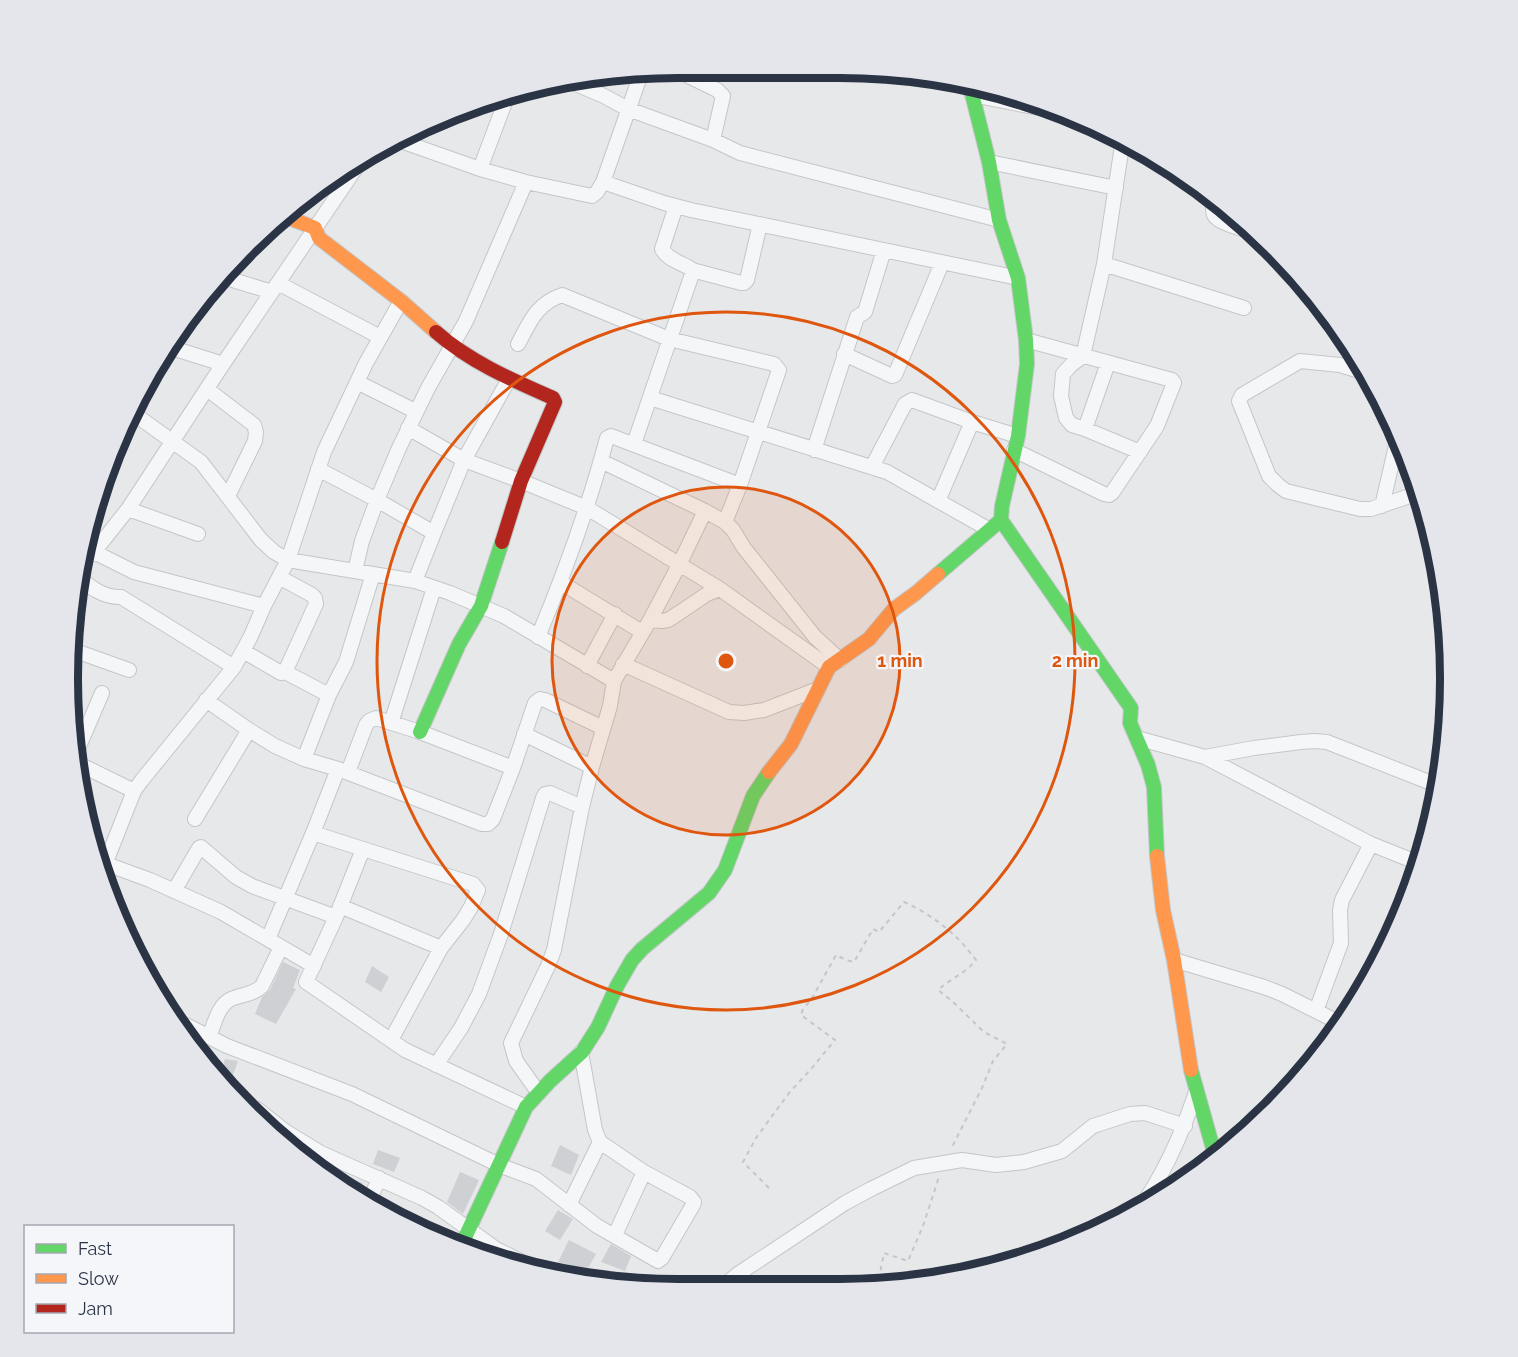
<svg xmlns="http://www.w3.org/2000/svg" width="1518" height="1357" font-family="Raleway,sans-serif">
<style>
.building{fill:#ced0d3}
.lines{fill:none;stroke-linecap:round;stroke-linejoin:round}
.street-casing{stroke:#c4c6c8;stroke-width:16}
.fast-casing{stroke:#c4c6c8;stroke-width:16}
.slow-casing{stroke:#c4c6c8;stroke-width:16}
.jam-casing{stroke:#c4c6c8;stroke-width:16}
.path{stroke:#c5c6ca;stroke-width:2;stroke-dasharray:4.5 4.5;stroke-linecap:butt}
.street{stroke:#f5f6f7;stroke-width:14}
.fast{stroke:#63d668;stroke-width:14}
.slow{stroke:#ff974d;stroke-width:14}
.jam{stroke:#b3261e;stroke-width:14}
.ring{fill:none;stroke:#df570f;stroke-width:3}
.rim{fill:none;stroke:#2b3445;stroke-width:8}
.centre{fill:#df570f;stroke:#f4f6f9;stroke-width:3}
.ring-label{font-size:18px;text-anchor:middle;font-weight:bold;fill:#df570f;stroke:#f4f6f9;stroke-width:4.5;stroke-linejoin:round;paint-order:stroke}
</style>
<rect width="100%" height="100%" fill="#e6e8ea"/>
<!-- building -->
<path class="building" d="M 283,962 L 300,970 L 293,988 L 296,989 L 276,1024 L 255,1014 L 262,997 L 270,990 Z
M 372,966 L 389,977 L 381,992 L 365,982 Z
M 225,1059 L 238,1061 L 228,1089 L 219,1082 Z
M 560,1145 L 579,1155 L 571,1175 L 551,1166 Z
M 378,1150 L 400,1158 L 394,1172 L 373,1164 Z
M 328,1172 L 363,1183 L 358,1196 L 326,1176 Z
M 460,1172 L 479,1180 L 463,1214 L 447,1202 Z
M 558,1210 L 573,1219 L 560,1240 L 545,1231 Z
M 569,1240 L 596,1254 L 582,1279 L 552,1274 Z
M 611,1244 L 631,1256 L 625,1271 L 601,1262 Z"/>
<g class="lines">
<!-- street casing -->
<g class="street-casing">
<path id="street" d="M 672,68 L 717,90 L 723,96 L 713,140
M 564,79 L 604,96 L 628,109 L 713,140 L 740,153 L 999,220
M 972,95 L 1075,115
M 395,139 L 480,169 L 526,182 L 592,196 L 597,192 L 603,182 L 642,71
M 1123,139 L 1104,264 L 1083,356 L 1071,365 L 1063,374 L 1061,396 L 1066,418 L 1072,425 L 1085,429 L 1140,452
M 989,162 L 1116,188
M 480,169 L 507,97
M 603,182 L 664,203 L 691,210 L 1018,278
M 1216,200 C 1214,205 1212,210 1214,215 C 1217,223 1246,230 1256,233
M 676,206 L 662,249 C 667,259 681,263 690,268 L 692,270 L 741,283 L 744,283 L 747,280 L 760,224
M 1104,264 L 1244,308
M 223,277 L 272,292
M 278,283 L 380,337
M 518,344 C 530,322 536,304 562,295 L 669,339 L 774,364 L 779,370 L 740,485 L 725,522
M 169,347 L 223,364
M 844,354 L 892,376 L 895,375 L 942,263
M 1366,373 L 1340,365 L 1300,361 L 1242,395 L 1239,401 L 1269,476 L 1278,485 L 1286,491 L 1360,509 L 1371,509 L 1419,493
M 357,382 L 415,411
M 207,389 L 254,425 L 256,432 L 255,441 L 228,496
M 650,398 L 887,472 L 988,529
M 130,411 L 201,462 L 261,540 L 274,552 L 288,560 L 415,581 L 450,593 L 504,616 L 614,681
M 408,428 L 464,460 L 521,481 L 587,508 L 720,589 L 829,667
M 1085,429 L 1108,363
M 634,444 L 692,274 L 692,270
M 814,450 L 857,317 L 865,312 L 884,250
M 1014,450 L 1104,494 L 1109,495 L 1112,493 L 1157,426 L 1174,383 L 1172,380 L 1026,340
M 601,461 L 705,511 L 725,522 L 733,530 L 744,548 L 815,637 L 840,660
M 872,467 L 905,404 L 912,400 L 972,422 L 1018,436
M 318,469 L 377,500 L 434,533
M 938,501 L 972,422
M 1382,506 L 1398,437
M 128,509 L 198,534
M 94,552 L 134,572 L 264,606
M 79,563 L 94,552 L 128,509 L 223,364 L 362,159
M 355,571 L 362,541 L 377,500 L 399,448 L 428,388 L 466,321 L 526,182
M 78,577 C 90,587 104,598 121,597 L 234,667
M 279,577 L 312,595 L 315,598 L 316,604 L 285,672
M 415,581 L 434,533 L 464,460 L 509,379
M 560,582 L 642,632
M 650,620 L 662,621 L 668,620 L 679,613 L 707,594 L 720,589
M 538,637 C 565,572 589,506 607,438 L 611,436 L 740,485
M 70,649 L 129,670
M 243,651 L 281,673 L 285,672 L 329,695
M 623,664 L 729,712 L 744,713 L 764,710 L 818,689
M 587,666 L 615,614
M 206,700 L 249,730 L 275,746 L 304,759 L 338,769 L 482,824 L 488,824 L 493,819 L 513,768 L 535,703 L 540,699 L 545,700 L 603,728
M 391,723 L 434,588
M 524,734 L 592,767
M 1137,738 L 1205,757 L 1371,844 L 1421,864
M 77,751 L 102,693
M 1205,757 L 1254,748 L 1301,742 L 1314,741 L 1327,742 L 1439,786
M 304,759 L 329,695 L 346,662 L 373,574
M 79,764 L 134,791
M 348,772 L 366,725 L 369,721 L 376,718 L 420,732 L 513,768
M 195,819 L 249,730
M 313,833 L 473,884 L 478,890 L 471,907 L 463,920 L 441,948 L 391,1040
M 363,849 L 336,917 L 306,982 L 405,1050 L 526,1107
M 98,861 L 150,880 L 221,912 L 314,966
M 102,872 L 134,791 L 142,780 L 234,667 L 250,638 L 264,606 L 288,560 L 324,452 L 366,363 L 401,301
M 174,891 L 199,848 L 201,847 L 236,877 L 252,886 L 336,917
M 340,906 L 441,948
M 268,939 L 313,833 L 338,769
M 1174,960 L 1264,987 L 1282,994 L 1340,1023
M 1316,1011 L 1341,943 L 1340,910 L 1342,900 L 1371,844
M 178,1021 L 227,1046 L 352,1094 L 499,1165 L 536,1179 L 597,1226 L 658,1261 L 662,1258 L 693,1205 L 694,1202 L 690,1197 L 644,1172 L 600,1142 L 595,1130 L 581,1052
M 209,1037 C 214,1025 218,1005 231,999 C 242,994 253,995 262,986 L 281,947
M 436,1065 L 461,1028 L 479,994 L 501,934 L 543,798 L 545,794 L 550,793 L 582,807
M 538,1092 L 516,1061 L 511,1043 L 548,966 L 554,950 L 582,807 L 592,767 L 610,706 L 614,681 L 650,620 L 679,565 L 705,511
M 242,1102 L 257,1109 L 285,1131 L 321,1153 L 422,1198 L 438,1207 L 496,1249 L 543,1272
M 315,1168 L 321,1153
M 369,1202 L 379,1178
M 569,1205 L 600,1142
M 1140,1208 C 1164,1174 1183,1131 1196,1092
M 615,1235 L 644,1172
M 721,1288 L 738,1274 L 845,1203 L 871,1189 L 914,1168 L 962,1160 L 996,1165 L 1024,1162 L 1062,1151 L 1093,1126 L 1130,1114 L 1145,1113 L 1185,1126"/>
</g>
<!-- fast casing -->
<g class="fast-casing">
<path id="fast" d="M 969,82 L 989,162 L 999,220 L 1018,278 L 1026,340 L 1027,364 L 1018,436 L 1002,506 L 1001,520 L 1131,708 L 1130,723 L 1148,765 L 1154,787 L 1157,856
M 938,574 L 1001,520
M 420,732 L 459,644 L 481,606 L 502,542
M 1191,1070 L 1216,1159
M 461,1246 L 526,1107 L 550,1081 L 582,1052 L 598,1027 L 617,986 L 632,960 L 642,949 L 709,893 L 725,870 L 753,796 L 769,772"/>
</g>
<!-- slow casing -->
<g class="slow-casing">
<path id="slow" d="M 284,216 L 315,228 L 319,238 L 401,301 L 436,332
M 769,772 L 791,744 L 829,667 L 869,639 L 894,609 L 916,593 L 938,574
M 1157,856 L 1163,910 L 1174,960 L 1191,1070"/>
</g>
<!-- jam casing -->
<g class="jam-casing">
<path id="jam" d="M 436,332 C 470,362 512,380 553,398 L 555,402 L 521,481 L 502,542"/>
</g>
<!-- path -->
<path class="path" d="M 769,1188 L 743,1162 L 756,1138 L 789,1093 L 811,1069 L 835,1040 L 801,1015 L 803,1009 L 811,1000 L 836,955 L 846,960 L 854,962 L 873,929 L 879,932 L 904,902 C 924,911 945,925 960,941 C 966,947 971,954 976,960 C 966,973 950,979 938,990 L 952,1001 L 984,1032 L 1007,1044 L 993,1061 L 982,1088 L 952,1147
M 877,1288 L 884,1253 L 908,1261 L 923,1226 L 939,1177"/>
<!-- street -->
<use href="#street" class="street"/>
<!-- fast -->
<use href="#fast" class="fast"/>
<!-- slow -->
<use href="#slow" class="slow"/>
<!-- jam -->
<use href="#jam" class="jam"/>
</g>
<!-- distance rings -->
<circle cx="726" cy="661" r="174" fill="#df570f" fill-opacity=".12"/>
<g class="ring">
<circle cx="726" cy="661" r="174"/>
<circle cx="726" cy="661" r="349"/>
</g>
<!-- crop -->
<path d="M0 0H1518V1357H0ZM678 78H840A600 600 0 0 1 1440 678V679A600 600 0 0 1 840 1279H678A600 600 0 0 1 78 679V678A600 600 0 0 1 678 78Z" fill="#e4e6eb" fill-rule="evenodd"/>
<path class="rim" d="M678 78H840A600 600 0 0 1 1440 678V679A600 600 0 0 1 840 1279H678A600 600 0 0 1 78 679V678A600 600 0 0 1 678 78Z"/>
<circle cx="726" cy="661" r="9" class="centre"/>
<g class="ring-label">
<text x="900" y="667">1 min</text>
<text x="1075" y="667">2 min</text>
</g>
<!-- legend -->
<rect x="24" y="1225" width="210" height="108" fill="#f4f6f9" stroke="#a4a8b1" stroke-width="1.5"/>
<rect x="36" y="1244" width="30" height="9" fill="#63d668" stroke="#a4a8b1" stroke-width="1.5"/>
<text x="78" y="1255" font-size="18" fill="#2b3445">Fast</text>
<rect x="36" y="1274" width="30" height="9" fill="#ff974d" stroke="#a4a8b1" stroke-width="1.5"/>
<text x="78" y="1285" font-size="18" fill="#2b3445">Slow</text>
<rect x="36" y="1304" width="30" height="9" fill="#b3261e" stroke="#a4a8b1" stroke-width="1.5"/>
<text x="78" y="1315" font-size="18" fill="#2b3445">Jam</text>
</svg>
